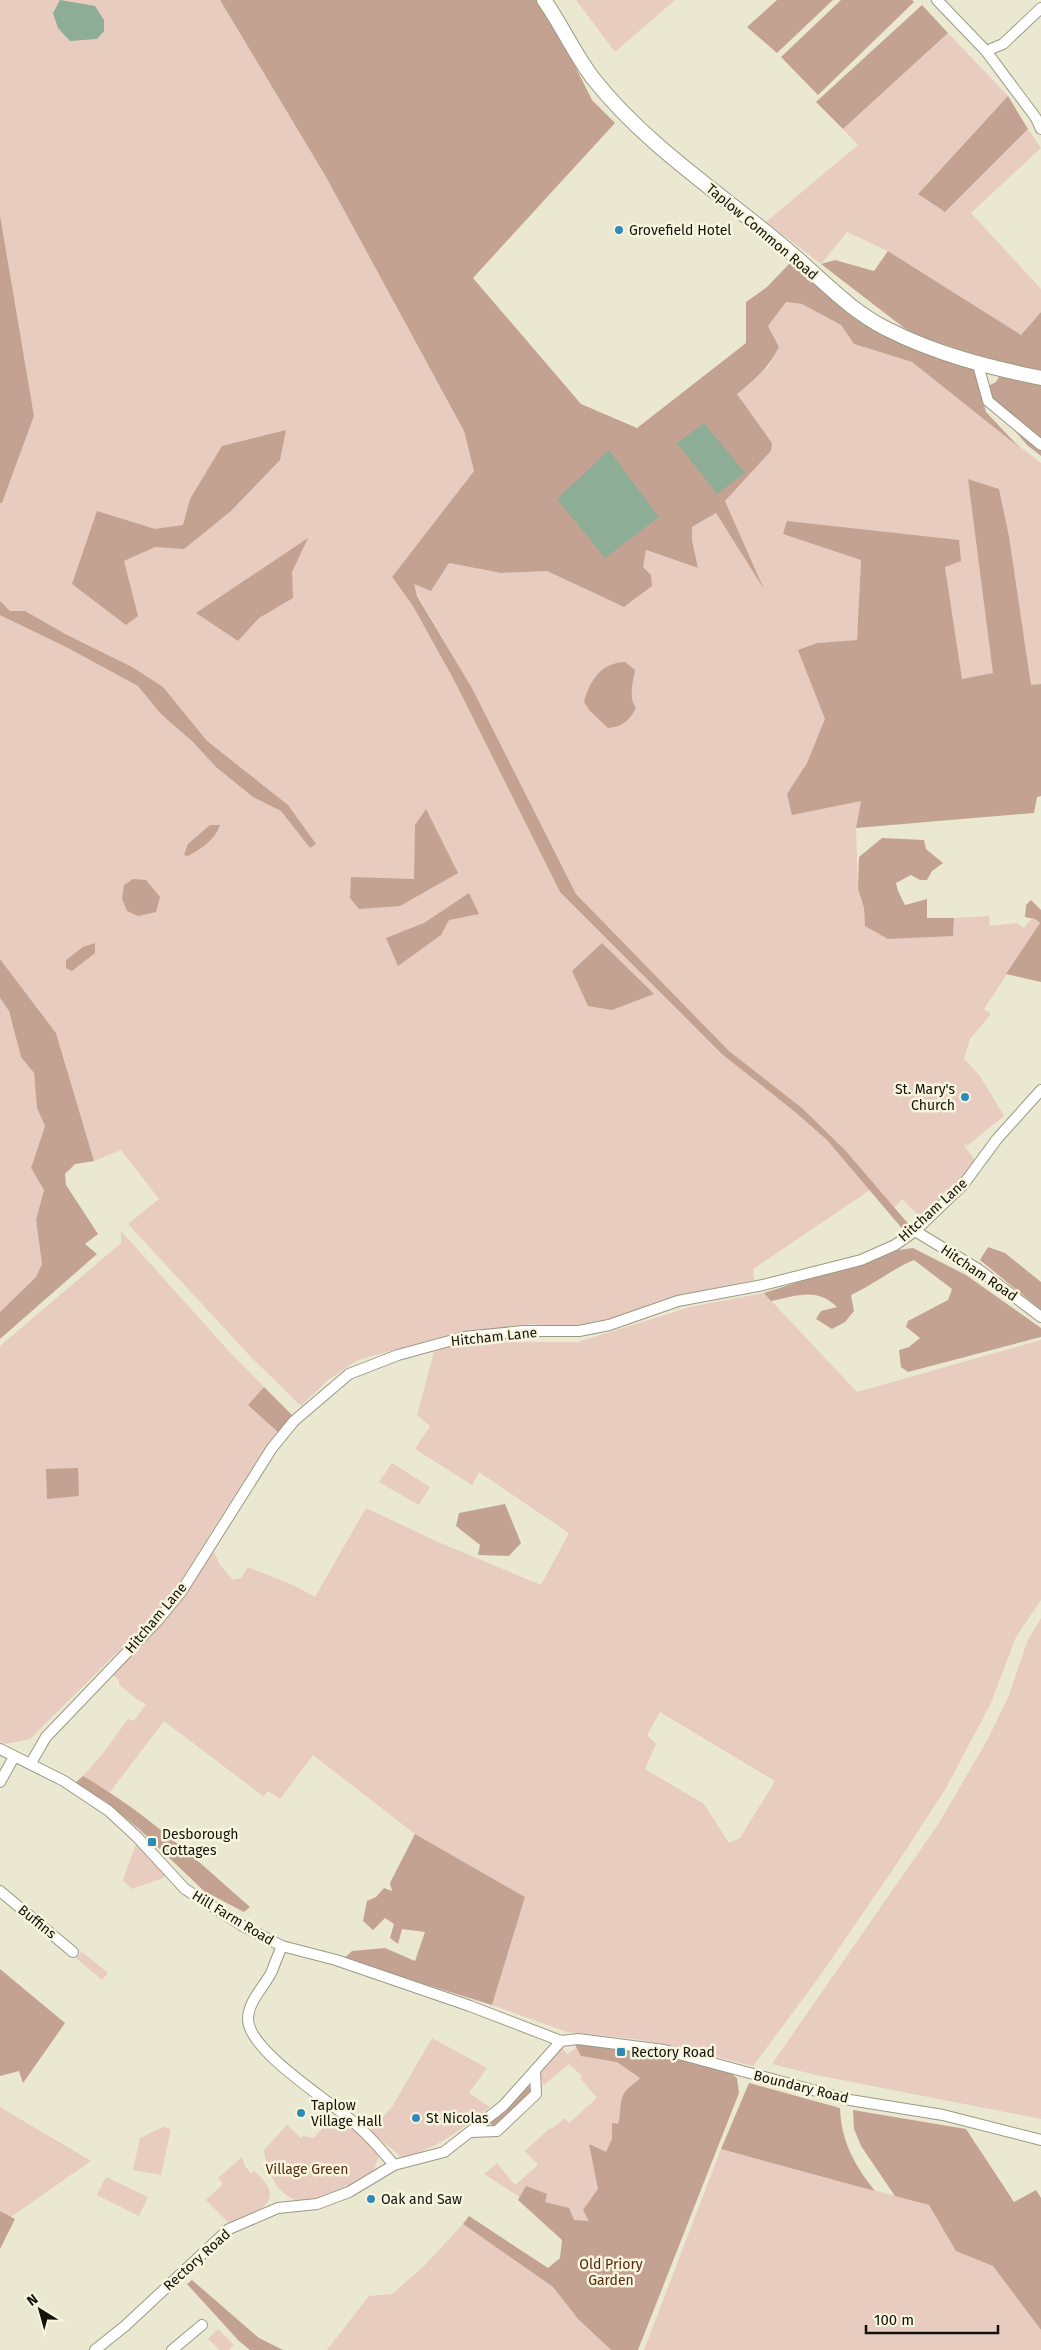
<svg xmlns="http://www.w3.org/2000/svg" width="1041" height="2350" font-family="'Fira Sans',sans-serif">
<style>
.green{fill:#e7ccbf;fill-rule:evenodd}
.forest{fill:#c4a291}
.water{fill:#8ead97}
.lines{fill:none;stroke-linecap:round;stroke-linejoin:round}
.street-casing{stroke:#9b9984;stroke-width:12}
.secondary-casing{stroke:#9b9984;stroke-width:16}
.street{stroke:#fff;stroke-width:10}
.secondary{stroke:#fff;stroke-width:14}
.poi-dot{fill:#2e8ab7;stroke:#f8f5df;stroke-width:2}
.labels{text-anchor:middle;dominant-baseline:central;stroke-width:5;stroke-linejoin:round;paint-order:stroke}
.poi-label{font-size:14px;fill:#13120b;stroke:#f8f5df;text-anchor:start}
.street-label{font-size:14px;fill:#13120b;stroke:#f8f5df}
.park-label{font-size:14px;fill:#572a10;stroke:#f8f5df}
</style>
<rect width="100%" height="100%" fill="#ebe8d1"/>
<!-- green -->
<path class="green" d="M 0,0 L 220,0 L 326,177 L 464,431 L 474,471 L 392,577 L 413,606 L 455,682 L 560,892 L 549,900 L 560,892 L 652,983 L 827,1140 L 870,1190 L 753,1269 L 754,1280 L 675,1296 L 617,1319 L 570,1328 L 532,1324 L 459,1332 L 358,1360 L 328,1380 L 301,1406 L 250,1356 L 128,1224 L 159,1199 L 121,1150 L 94,1161 L 56,1033 L 0,959 L 0,503 L 2,503 L 34,416 L 0,215 Z
M 576,0 L 675,0 L 615,52 Z
M 948,33 L 1008,96 L 918,194 L 945,212 L 1028,129 L 1041,148 L 971,213 L 1041,289 L 1041,312 L 1021,335 L 888,251 L 847,232 L 821,264 L 766,222 L 858,145 L 843,129 Z
M 785,302 L 802,304 L 841,325 L 854,344 L 912,362 L 1041,463 L 1041,684 L 1031,685 L 1009,536 L 999,489 L 968,479 L 994,673 L 962,680 L 945,567 L 784,534 L 861,559 L 857,640 L 817,643 L 799,650 L 826,719 L 807,763 L 787,794 L 861,801 L 856,828 L 858,889 L 864,908 L 865,926 L 953,936 L 954,918 L 989,916 L 990,926 L 1017,923 L 1024,928 L 1031,919 L 1035,919 L 1040,924 L 984,1009 L 991,1014 L 970,1039 L 964,1059 L 980,1076 L 1004,1116 L 967,1146 L 962,1142 L 976,1162 L 962,1184 L 924,1221 L 902,1199 L 894,1208 L 845,1150 L 802,1108 L 729,1051 L 576,894 L 472,688 L 414,589 L 414,583 L 431,591 L 449,563 L 501,573 L 547,571 L 624,607 L 637,598 L 645,550 L 698,568 L 692,540 L 692,527 L 716,513 L 762,584 L 725,501 L 771,451 L 772,443 L 737,394 L 769,366 L 779,347 L 768,326 Z
M 0,998 L 9,1011 L 21,1057 L 34,1073 L 37,1108 L 45,1126 L 31,1168 L 44,1190 L 36,1220 L 42,1264 L 36,1277 L 0,1312 Z
M 121,1231 L 226,1348 L 264,1387 L 248,1405 L 280,1434 L 255,1463 L 174,1591 L 156,1614 L 30,1739 L 5,1744 L 0,1742 L 0,1346 L 121,1243 Z
M 764,1293 L 857,1392 L 1041,1340 L 1041,1600 L 1016,1637 L 991,1703 L 946,1788 L 900,1859 L 817,1980 L 753,2066 L 668,2045 L 635,2039 L 567,2032 L 492,2005 L 525,1897 L 415,1834 L 313,1755 L 280,1799 L 268,1791 L 263,1796 L 164,1721 L 110,1792 L 83,1776 L 104,1752 L 128,1719 L 134,1721 L 146,1704 L 137,1699 L 119,1685 L 119,1680 L 112,1674 L 214,1552 L 220,1565 L 233,1580 L 241,1578 L 248,1567 L 295,1586 L 315,1597 L 366,1508 L 438,1542 L 541,1585 L 569,1533 L 479,1472 L 472,1485 L 415,1449 L 430,1426 L 417,1415 L 434,1352 L 464,1342 L 578,1342 L 690,1307 ZM 660,1712 L 775,1781 L 740,1838 L 729,1843 L 704,1804 L 645,1769 L 656,1744 L 647,1735 Z
M 392,1463 L 430,1487 L 419,1505 L 379,1482 Z
M 1041,1618 L 1041,2119 L 816,2075 L 772,2064 L 939,1823 L 988,1739 L 1009,1695 L 1027,1642 Z
M 136,1844 L 165,1875 L 163,1878 L 132,1889 L 123,1880 Z
M 82,1952 L 108,1973 L 102,1980 L 76,1958 Z
M 432,2038 L 487,2068 L 469,2093 L 490,2107 C 459,2131 441,2146 403,2158 L 370,2131 L 392,2107 Z
M 581,2045 L 648,2052 L 621,2173 L 582,2237 L 484,2174 L 497,2163 L 515,2185 L 538,2165 L 525,2151 L 527,2149 L 550,2128 L 552,2129 L 565,2118 L 569,2123 L 597,2098 L 580,2078 L 582,2076 L 569,2064 L 544,2085 L 538,2074 L 542,2058 L 561,2046 L 567,2054 Z
M 0,2107 L 91,2161 L 11,2217 L 0,2211 Z
M 335,2114 L 375,2148 L 379,2156 C 377,2160 376,2167 373,2171 C 363,2183 318,2205 303,2202 C 278,2198 266,2172 264,2150 L 287,2125 L 301,2138 L 303,2136 L 314,2138 Z
M 163,2127 L 171,2129 L 161,2175 L 133,2170 L 140,2138 Z
M 721,2149 L 929,2205 L 956,2250 L 993,2266 L 1041,2330 L 1041,2350 L 644,2350 Z
M 242,2157 L 245,2166 L 251,2173 L 254,2171 C 290,2201 257,2211 232,2226 L 206,2200 L 223,2184 L 218,2178 Z
M 106,2177 L 148,2197 L 139,2216 L 97,2195 Z
M 463,2224 L 553,2287 L 578,2319 L 611,2350 L 327,2350 L 369,2296 L 392,2294 L 423,2267 Z
M 218,2329 L 234,2345 L 229,2350 L 220,2350 L 208,2339 Z"/>
<!-- forest -->
<path class="forest" d="M 220,0 L 542,0 L 592,100 L 615,123 L 473,278 L 581,404 L 637,428 L 746,343 L 746,302 L 767,287 L 790,263 L 902,345 L 975,368 L 986,412 L 1019,447 L 912,362 L 854,344 L 841,325 L 802,304 L 786,302 L 768,326 L 779,347 C 768,369 755,379 737,394 L 772,443 L 771,451 L 725,501 L 764,589 L 716,513 L 692,527 L 692,540 L 698,568 L 646,550 L 643,567 L 651,575 L 652,586 L 624,607 L 547,571 L 501,573 L 449,563 L 431,591 L 414,584 L 417,596 L 472,688 L 576,894 L 729,1051 L 802,1108 L 845,1150 L 911,1227 L 905,1232 L 827,1140 L 794,1111 L 723,1055 L 560,892 L 455,682 L 413,606 L 392,577 L 474,471 L 464,431 L 326,177 Z
M 777,0 L 833,0 L 777,53 L 747,27 Z
M 841,0 L 912,0 L 914,2 L 818,95 L 781,57 Z
M 922,5 L 948,33 L 843,129 L 816,102 Z
M 1008,96 L 1028,129 L 945,212 L 918,194 Z
M 0,215 L 34,416 L 2,503 L 0,503 Z
M 888,251 L 1021,335 L 1041,312 L 1041,376 L 912,334 L 821,264 L 835,260 L 874,271 Z
M 1000,375 L 1041,384 L 1041,456 L 1027,445 L 990,401 L 986,387 L 996,382 Z
M 286,430 L 280,460 L 231,511 L 184,549 L 155,547 L 124,561 L 138,616 L 126,625 L 72,584 L 97,511 L 155,529 L 183,525 L 190,499 L 222,446 Z
M 968,479 L 999,489 L 1009,536 L 1031,685 L 1041,684 L 1041,796 L 1037,797 L 1034,813 L 856,828 L 861,801 L 792,815 L 787,794 L 807,763 L 825,719 L 798,650 L 817,643 L 857,640 L 861,560 L 783,534 L 787,521 L 959,540 L 961,561 L 945,567 L 962,679 L 993,673 Z
M 308,538 L 292,572 L 293,598 L 259,618 L 238,641 L 196,613 Z
M 0,601 L 10,611 L 25,611 L 67,635 L 132,667 L 163,687 L 207,741 L 288,805 L 316,844 L 310,848 L 281,811 L 253,797 L 216,767 L 193,742 L 161,714 L 138,686 L 68,648 L 0,615 Z
M 625,662 L 635,670 C 633,682 628,698 636,708 C 630,720 622,727 608,728 L 590,711 L 584,702 C 590,680 601,663 625,662 Z
M 426,809 L 458,873 L 400,906 L 359,909 L 350,898 L 351,877 L 414,879 L 415,825 Z
M 210,825 L 220,825 C 215,840 201,849 188,856 L 184,855 L 188,844 Z
M 882,838 L 924,840 L 926,849 L 943,863 L 932,871 L 927,880 L 920,880 L 911,875 L 896,883 L 898,891 L 905,905 L 927,899 L 927,918 L 954,918 L 953,936 L 888,939 L 865,926 L 864,908 L 858,889 L 859,857 Z
M 133,879 L 146,880 L 160,897 L 156,912 L 138,916 L 127,911 L 122,899 L 124,885 Z
M 469,893 L 479,914 L 449,920 L 441,935 L 398,966 L 386,938 L 424,923 Z
M 1031,900 L 1041,910 L 1041,982 L 1006,974 L 1040,923 L 1035,919 L 1025,917 L 1026,905 Z
M 95,943 L 95,953 L 72,971 L 66,968 L 66,960 L 83,947 Z
M 602,943 L 654,994 L 612,1010 L 588,1006 L 572,971 Z
M 0,959 L 56,1033 L 94,1161 L 75,1164 L 65,1174 L 66,1185 L 98,1234 L 85,1244 L 97,1254 L 0,1339 L 0,1312 L 36,1277 L 42,1264 L 36,1220 L 44,1190 L 31,1168 L 45,1126 L 37,1108 L 34,1073 L 21,1057 L 9,1011 L 0,998 Z
M 988,1247 L 1005,1253 L 1041,1282 L 1041,1310 L 980,1260 Z
M 913,1248 L 966,1275 L 1041,1328 L 1041,1337 L 908,1372 L 901,1367 L 899,1350 L 909,1347 L 920,1338 L 906,1327 L 908,1321 L 948,1300 L 952,1289 L 914,1260 C 892,1269 873,1285 851,1295 L 854,1311 L 845,1322 L 832,1329 L 816,1319 L 821,1311 L 837,1307 C 816,1287 797,1296 771,1301 L 764,1293 L 898,1250 Z
M 264,1387 L 293,1416 L 280,1434 L 248,1405 Z
M 78,1468 L 79,1496 L 47,1499 L 46,1469 Z
M 505,1504 L 521,1543 L 509,1556 L 478,1555 L 480,1545 L 456,1526 L 459,1513 Z
M 83,1776 C 144,1811 197,1860 250,1907 L 244,1912 L 204,1891 L 139,1829 L 105,1801 L 74,1784 Z
M 415,1834 L 525,1897 L 492,2005 L 343,1959 L 352,1951 L 385,1948 L 415,1961 L 425,1932 L 402,1929 L 398,1944 L 390,1938 L 394,1924 L 385,1918 L 373,1930 L 363,1921 L 367,1901 L 376,1897 L 384,1888 L 392,1891 L 390,1883 Z
M 0,1969 L 65,2023 L 23,2083 L 19,2071 L 0,2076 Z
M 573,2041 L 678,2054 L 729,2072 L 737,2078 L 739,2093 L 638,2350 L 611,2350 L 578,2319 L 553,2287 L 463,2224 L 469,2216 L 548,2268 L 560,2258 L 562,2240 L 518,2200 L 526,2186 L 547,2194 L 545,2202 L 569,2208 L 574,2220 L 589,2221 L 583,2210 L 598,2189 L 589,2144 L 606,2152 L 612,2139 L 612,2123 L 618,2124 C 622,2113 618,2102 625,2092 C 628,2087 636,2083 640,2078 L 617,2062 L 581,2056 Z
M 749,2083 L 840,2108 C 841,2141 855,2166 875,2191 L 721,2149 Z
M 525,2084 L 533,2089 L 497,2124 L 492,2126 L 489,2120 Z
M 853,2110 L 966,2129 L 1014,2202 L 1036,2190 L 1041,2198 L 1041,2330 L 993,2266 L 956,2251 L 929,2205 L 895,2196 L 861,2146 L 854,2129 Z
M 0,2211 L 15,2219 L 0,2249 Z
M 192,2280 L 259,2338 L 283,2350 L 250,2350 L 239,2341 L 187,2284 Z"/>
<!-- water -->
<path class="water" d="M 60,0 L 95,6 L 104,20 L 104,31 L 97,39 L 70,41 L 58,28 L 53,13 Z
M 704,423 L 745,473 L 717,494 L 677,443 Z
M 609,450 L 659,517 L 605,558 L 557,499 Z"/>
<g class="lines">
<!-- street casing -->
<g class="street-casing">
<path id="street" d="M 937,0 L 986,51 L 1036,118 L 1041,129
M 986,51 L 1003,44 L 1041,8
M 978,365 L 988,401 L 1041,445
M 915,1231 L 978,1269 L 1041,1317
M 0,1749 L 64,1781 L 109,1811 L 137,1837 L 185,1889 L 243,1926 L 282,1946 L 336,1960 L 470,2006 L 561,2041 L 578,2039 L 664,2050 L 850,2100 L 943,2115 L 1041,2140
M 31,1763 L 46,1737 L 158,1620 L 181,1592 L 272,1448 L 294,1421 L 349,1374 L 398,1355 L 464,1337 L 524,1331 L 579,1331 L 609,1325 L 678,1301 L 763,1285 L 861,1260 L 895,1245 L 915,1231 L 963,1185 L 997,1139 L 1041,1090
M 0,1782 L 14,1757
M 0,1891 L 73,1952
M 282,1946 C 278,1955 275,1963 272,1971 C 265,1986 248,2001 248,2019 C 248,2049 323,2097 346,2116 C 364,2130 380,2148 394,2165
M 470,2132 L 497,2131 L 536,2094 L 535,2070
M 95,2350 L 125,2326 L 229,2229 L 278,2208 L 317,2204 L 349,2192 L 394,2165 L 444,2152 L 503,2106 L 561,2041
M 172,2350 L 202,2325"/>
</g>
<!-- secondary casing -->
<g class="secondary-casing">
<path id="secondary" d="M 544,0 C 561,24 574,53 592,77 C 645,145 719,192 784,247 C 818,275 847,309 887,329 C 936,354 988,367 1041,378"/>
</g>
<!-- street -->
<use href="#street" class="street"/>
<!-- secondary -->
<use href="#secondary" class="secondary"/>
</g>
<!-- markers -->
<g class="poi-dot">
<circle cx="619" cy="230" r="5"/>
<circle cx="965" cy="1097" r="5"/>
<rect x="147" y="1837" width="10" height="10" rx="2.5"/>
<rect x="616" y="2047" width="10" height="10" rx="2.5"/>
<circle cx="301" cy="2113" r="5"/>
<circle cx="416" cy="2118" r="5"/>
<circle cx="371" cy="2199" r="5"/>
</g>
<g class="labels">
<!-- poi labels -->
<g class="poi-label">
<text x="629" y="230">Grovefield Hotel</text>
<text x="955" y="1089" text-anchor="end">St. Mary's<tspan x="955" dy="16">Church</tspan></text>
<text x="162" y="1834">Desborough<tspan x="162" dy="16">Cottages</tspan></text>
<text x="631" y="2052">Rectory Road</text>
<text x="311" y="2105">Taplow<tspan x="311" dy="16">Village Hall</tspan></text>
<text x="426" y="2118">St Nicolas</text>
<text x="381" y="2199">Oak and Saw</text>
</g>
<!-- street labels -->
<g class="street-label">
<text transform="translate(762 232) rotate(40)">Taplow Common Road</text>
<text transform="translate(933 1210) rotate(-42)">Hitcham Lane</text>
<text transform="translate(979 1273) rotate(34)">Hitcham Road</text>
<text transform="translate(494 1337) rotate(-6)">Hitcham Lane</text>
<text transform="translate(156 1618) rotate(-50)">Hitcham Lane</text>
<text transform="translate(233 1918) rotate(31)">Hill Farm Road</text>
<text transform="translate(37 1922) rotate(39)">Buffins</text>
<text transform="translate(801 2087) rotate(14)">Boundary Road</text>
<text transform="translate(197 2260) rotate(-42)">Rectory Road</text>
</g>
<!-- park labels -->
<g class="park-label">
<text x="307" y="2169">Village Green</text>
<text x="611" y="2264">Old Priory<tspan x="611" dy="16">Garden</tspan></text>
</g>
</g>
<!-- north arrow -->
<g transform="translate(40 2310) rotate(323)" stroke="#f8f5df" stroke-width="4" paint-order="stroke">
<path d="M0-4L9 19L0 12L-9 19Z" fill="#13120b"/>
<text y="-8" font-size="14" font-weight="bold" text-anchor="middle" fill="#13120b">N</text>
</g>
<!-- scale -->
<path d="M866 2325v8h132v-8" fill="none" stroke="#13120b" stroke-width="2.5"/>
<text x="874" y="2325" font-size="15" fill="#13120b" stroke="#f8f5df" stroke-width="4" paint-order="stroke">100 m</text>
</svg>
